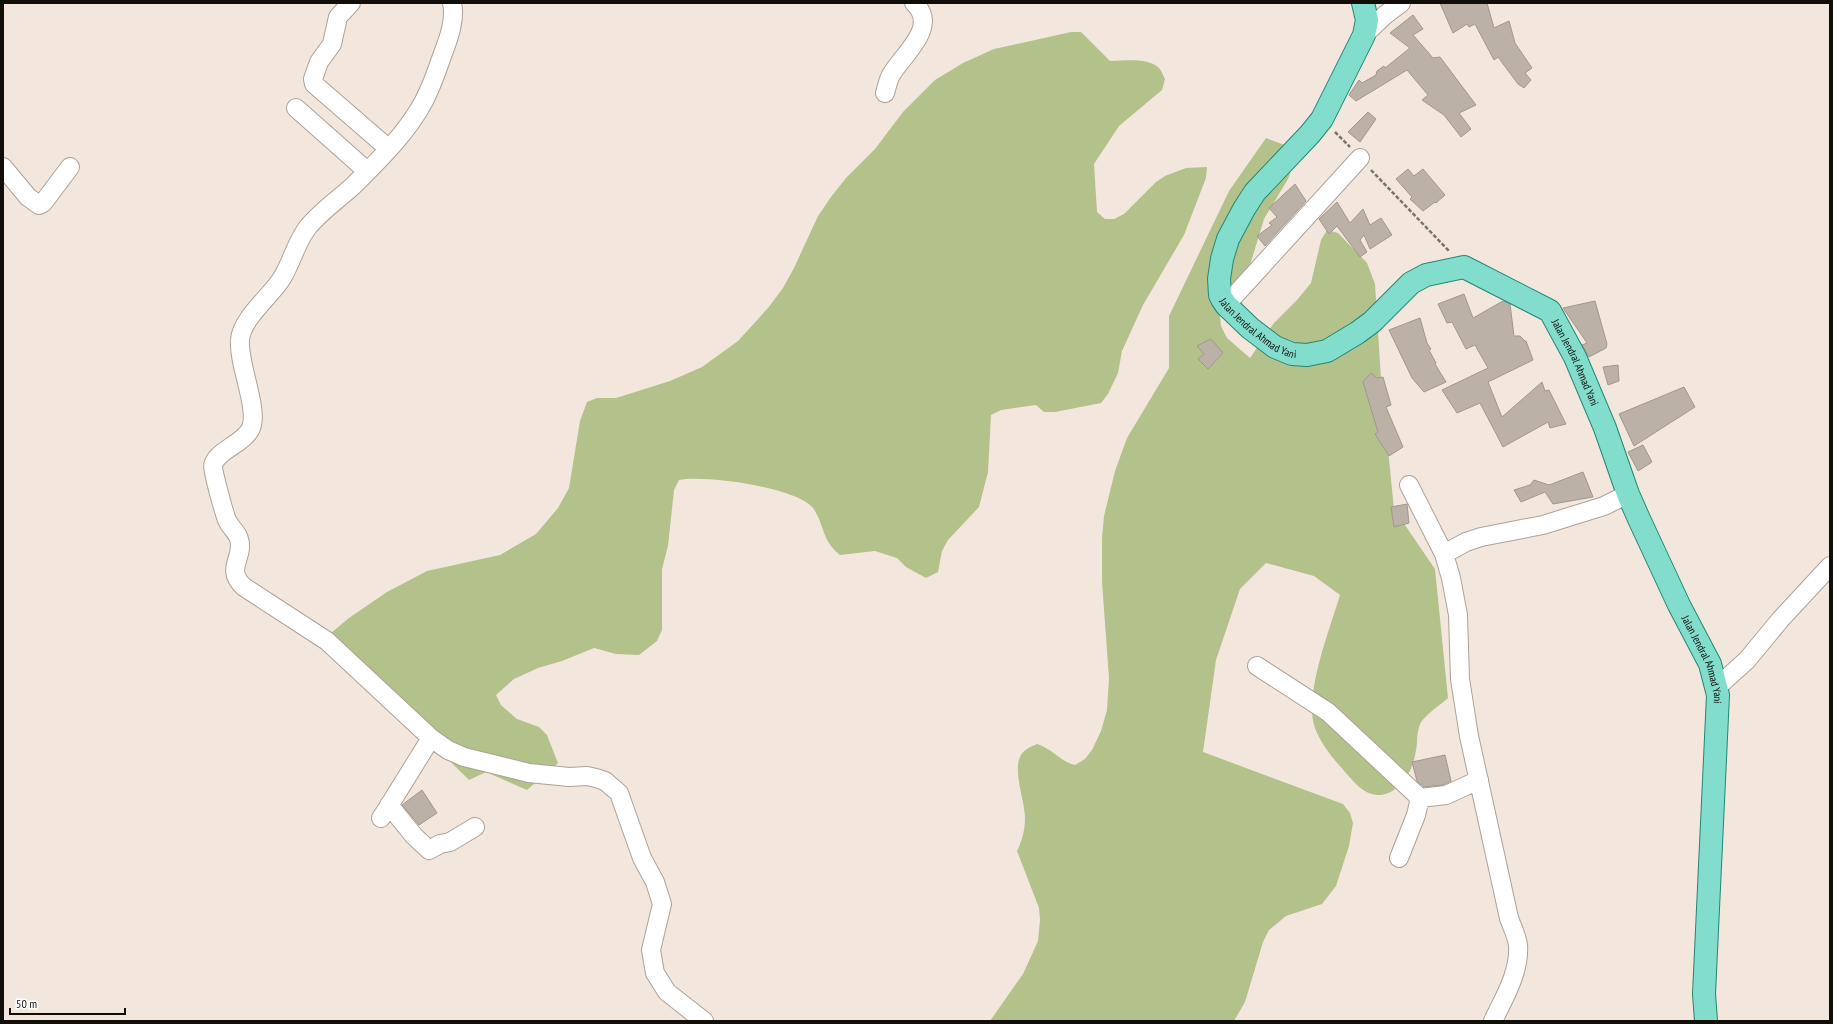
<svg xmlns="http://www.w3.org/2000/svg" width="1833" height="1024" font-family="'PT Sans Narrow',sans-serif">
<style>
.forest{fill:#b3c18b}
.building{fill:#bcb1a7;stroke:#a2978e}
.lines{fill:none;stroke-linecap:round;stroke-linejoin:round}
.minor-casing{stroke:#aca198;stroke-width:20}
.major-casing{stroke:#248673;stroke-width:24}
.path{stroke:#7a736c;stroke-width:2.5;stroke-dasharray:4 2;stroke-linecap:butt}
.minor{stroke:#fff;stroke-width:18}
.major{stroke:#82ddcd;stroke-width:22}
.labels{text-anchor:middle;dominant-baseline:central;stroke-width:4;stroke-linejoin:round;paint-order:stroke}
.street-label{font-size:11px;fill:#110e0a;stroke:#fff}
</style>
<rect width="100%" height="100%" fill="#f3e7dd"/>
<!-- forest -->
<path class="forest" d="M 1071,32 L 1081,32 L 1110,61 C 1125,61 1147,57 1159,68 C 1162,71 1163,76 1165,79 L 1162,90 L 1119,126 L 1094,164 L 1097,212 L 1105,219 L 1114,219 L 1124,214 L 1156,182 L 1165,176 L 1186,168 L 1207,167 L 1206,178 L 1184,235 L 1143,305 L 1122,351 L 1118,373 L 1108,394 L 1101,403 L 1055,412 L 1044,412 L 1036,405 L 1001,410 L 991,415 L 988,472 L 979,507 L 948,540 L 942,551 L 938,572 L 926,578 L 906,567 L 897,558 L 875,551 L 840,555 C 821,540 825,525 813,508 C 797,487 704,475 679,480 L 674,490 L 668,546 L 662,569 L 662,630 L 657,641 L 639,655 L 616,654 L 594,648 L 562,661 L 538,668 L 514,679 L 496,695 L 501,705 L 517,719 L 539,727 L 547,735 L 558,763 L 527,790 L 486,772 L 469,780 L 325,638 L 349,618 L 387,592 L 427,571 L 500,555 L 536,534 L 558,508 L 569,488 L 580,421 L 587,402 L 597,398 L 616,398 L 670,381 L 702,367 L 738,341 L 768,308 L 783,288 L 794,268 L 818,216 L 831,197 L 846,178 L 875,149 L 903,112 L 935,80 L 963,63 L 994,49 Z
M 1266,138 L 1287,146 L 1292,168 L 1288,179 L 1264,219 L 1247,275 L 1224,304 L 1220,316 L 1221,326 L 1227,338 L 1250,358 L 1274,323 L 1297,300 L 1311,283 L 1321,240 L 1327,230 L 1338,233 L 1367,263 L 1375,284 L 1381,379 L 1394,509 L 1435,569 L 1448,698 C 1440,705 1428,713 1421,722 C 1418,728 1417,737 1417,743 C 1415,761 1410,779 1394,790 C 1379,800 1365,794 1354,782 C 1339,765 1323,749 1315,728 C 1303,696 1330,629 1340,595 L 1314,576 L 1266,563 L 1240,589 L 1216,660 L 1203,752 L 1343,804 L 1350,813 L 1353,823 L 1349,846 L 1336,886 L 1322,904 L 1286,916 L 1269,930 L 1263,942 L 1245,1002 L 1234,1021 L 990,1021 L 1023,974 L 1038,941 L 1040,920 L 1039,908 L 1017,851 C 1022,841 1025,830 1025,818 C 1025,802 1013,772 1020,757 C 1023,750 1030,747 1037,744 C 1053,749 1059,761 1075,765 L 1085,759 L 1092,750 L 1101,731 L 1107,710 L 1109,678 L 1102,582 L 1102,538 L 1104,516 L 1115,471 L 1127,438 L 1169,368 L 1169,316 L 1229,191 Z"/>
<!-- building -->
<path class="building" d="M 1440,3 L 1487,3 L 1494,28 L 1509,21 L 1515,43 L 1532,68 L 1525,73 L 1531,80 L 1524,88 L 1518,84 L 1498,57 L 1494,60 L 1475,24 L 1469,27 L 1467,24 L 1453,33 Z
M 1413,15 L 1423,29 L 1413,35 L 1433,58 L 1440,57 L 1476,105 L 1459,113 L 1471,129 L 1461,137 L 1444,115 L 1422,100 L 1428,95 L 1407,70 L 1356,101 L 1349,95 L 1359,80 L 1362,83 L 1376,75 L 1377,71 L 1384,66 L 1385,68 L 1410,48 L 1390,33 Z
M 1368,112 L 1376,119 L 1360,142 L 1348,132 Z
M 1408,169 L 1414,176 L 1423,169 L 1445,195 L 1436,203 L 1435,202 L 1423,211 L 1410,199 L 1412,197 L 1396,179 Z
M 1295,184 L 1306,201 L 1265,246 L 1257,236 L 1272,225 L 1269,223 L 1277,217 L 1269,208 Z
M 1337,202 L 1350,223 L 1363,209 L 1370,225 L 1381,218 L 1392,235 L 1370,249 L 1364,235 L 1360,240 L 1367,252 L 1360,257 L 1337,226 L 1329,234 L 1319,219 Z
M 1464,294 L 1473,318 L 1503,301 L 1510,304 L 1514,336 L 1520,336 L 1525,341 L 1526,341 L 1533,360 L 1488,382 L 1502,417 L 1542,382 L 1545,391 L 1549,390 L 1566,424 L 1550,428 L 1548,422 L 1503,447 L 1480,403 L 1457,413 L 1442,390 L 1488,368 L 1475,345 L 1466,349 L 1452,322 L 1447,323 L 1438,304 Z
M 1595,301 L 1607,344 L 1606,348 L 1589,357 L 1582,345 L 1587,343 L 1563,308 Z
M 1420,318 L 1427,343 L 1431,349 L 1429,350 L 1436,363 L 1435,364 L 1446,382 L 1424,392 L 1412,378 L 1389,330 Z
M 1211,339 L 1223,353 L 1208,369 L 1198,359 L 1204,354 L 1197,346 Z
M 1618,365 L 1619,381 L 1608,385 L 1603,367 Z
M 1371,373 L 1377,378 L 1383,377 L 1391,405 L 1386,407 L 1403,447 L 1389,456 L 1375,434 L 1378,432 L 1363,382 Z
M 1684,387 L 1695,407 L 1634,446 L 1619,414 Z
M 1643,445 L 1652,462 L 1638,471 L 1628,452 Z
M 1583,472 L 1593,497 L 1553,504 L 1545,492 L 1521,502 L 1514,490 L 1530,485 L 1534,480 L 1549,485 Z
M 1407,504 L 1409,523 L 1394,527 L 1391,507 Z
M 1445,755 L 1451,781 L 1443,785 L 1424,787 L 1417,781 L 1412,762 Z
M 422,790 L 437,813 L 419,825 L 402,805 Z"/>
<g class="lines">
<!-- minor casing -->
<g class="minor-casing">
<path id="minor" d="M 351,3 L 338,17 L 332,44 L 319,62 L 313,79 L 314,84 L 389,149
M 452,3 C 456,20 448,40 442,56 C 437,71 431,87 424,101 C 407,133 379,160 354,185 C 339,199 321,211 308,227 C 296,242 292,262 282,278 C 271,296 241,319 240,340 C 238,364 259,409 251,428 C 244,444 215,451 213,466 C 212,469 225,517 228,522 C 231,528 237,532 239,539 C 245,557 224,569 244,587 L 327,641 L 431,738 L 448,750 L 464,757 L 529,773 L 569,777 L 587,776 L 596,778 L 605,781 L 619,793 L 642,858 L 655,882 L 662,904 L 651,950 L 655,973 L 667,992 L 704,1021
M 1364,35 L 1385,15 L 1401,3
M 885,93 C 887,87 888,80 891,75 C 902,55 940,27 914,3
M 296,108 L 367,171
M 3,167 L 28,197 L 39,205 L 43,203 L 70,167
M 1226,305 L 1360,158
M 1409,485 L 1444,554
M 1257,666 L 1328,712 L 1420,798 L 1446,795 L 1479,780
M 1716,688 L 1747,660 L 1780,620 L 1830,566
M 389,805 L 414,836 L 429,850 L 440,844 L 450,842 L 475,827
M 381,818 L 387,809 L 431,738
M 1399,858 L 1416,815 L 1420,798
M 1493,1021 C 1504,998 1520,972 1518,945 C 1517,936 1512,927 1509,918 L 1469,736 L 1460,679 L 1458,615 L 1451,578 L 1444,554 L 1466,542 L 1481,537 L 1543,525 L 1604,506 L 1628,494"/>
</g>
<!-- major casing -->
<g class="major-casing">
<g id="major">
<path id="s1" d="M 1363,3 L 1367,20 L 1364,35 L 1322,119 L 1310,134 L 1255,192 L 1244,209 L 1228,239 L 1222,259 L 1219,279 L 1220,295 L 1222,299 L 1226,305 L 1250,328 L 1275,347 L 1292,354 L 1307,355 L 1327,351 L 1357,333 L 1372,322 L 1411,283 L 1426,275 L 1464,267 L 1550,311 L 1575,357 L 1605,428 L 1628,494 L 1639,519 L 1679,605 L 1710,664 L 1718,695 L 1704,994 L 1706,1021"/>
</g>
</g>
<!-- path -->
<path class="path" d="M 1335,132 L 1350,147
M 1371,170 L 1449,251"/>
<!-- minor -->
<use href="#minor" class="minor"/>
<!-- major -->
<use href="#major" class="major"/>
</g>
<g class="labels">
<!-- street labels -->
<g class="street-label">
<text stroke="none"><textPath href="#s1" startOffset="389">Jalan Jendral Ahmad Yani</textPath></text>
<text stroke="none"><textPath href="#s1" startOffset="786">Jalan Jendral Ahmad Yani</textPath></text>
<text stroke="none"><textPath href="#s1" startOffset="1110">Jalan Jendral Ahmad Yani</textPath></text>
</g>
</g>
<!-- border -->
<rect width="1833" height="1024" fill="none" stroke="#110e0a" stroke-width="8"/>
<!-- scale -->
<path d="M10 1008v6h115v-6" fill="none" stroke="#110e0a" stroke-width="2"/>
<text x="16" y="1008" font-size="12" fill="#110e0a" stroke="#ffffff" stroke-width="3" paint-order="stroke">50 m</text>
</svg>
